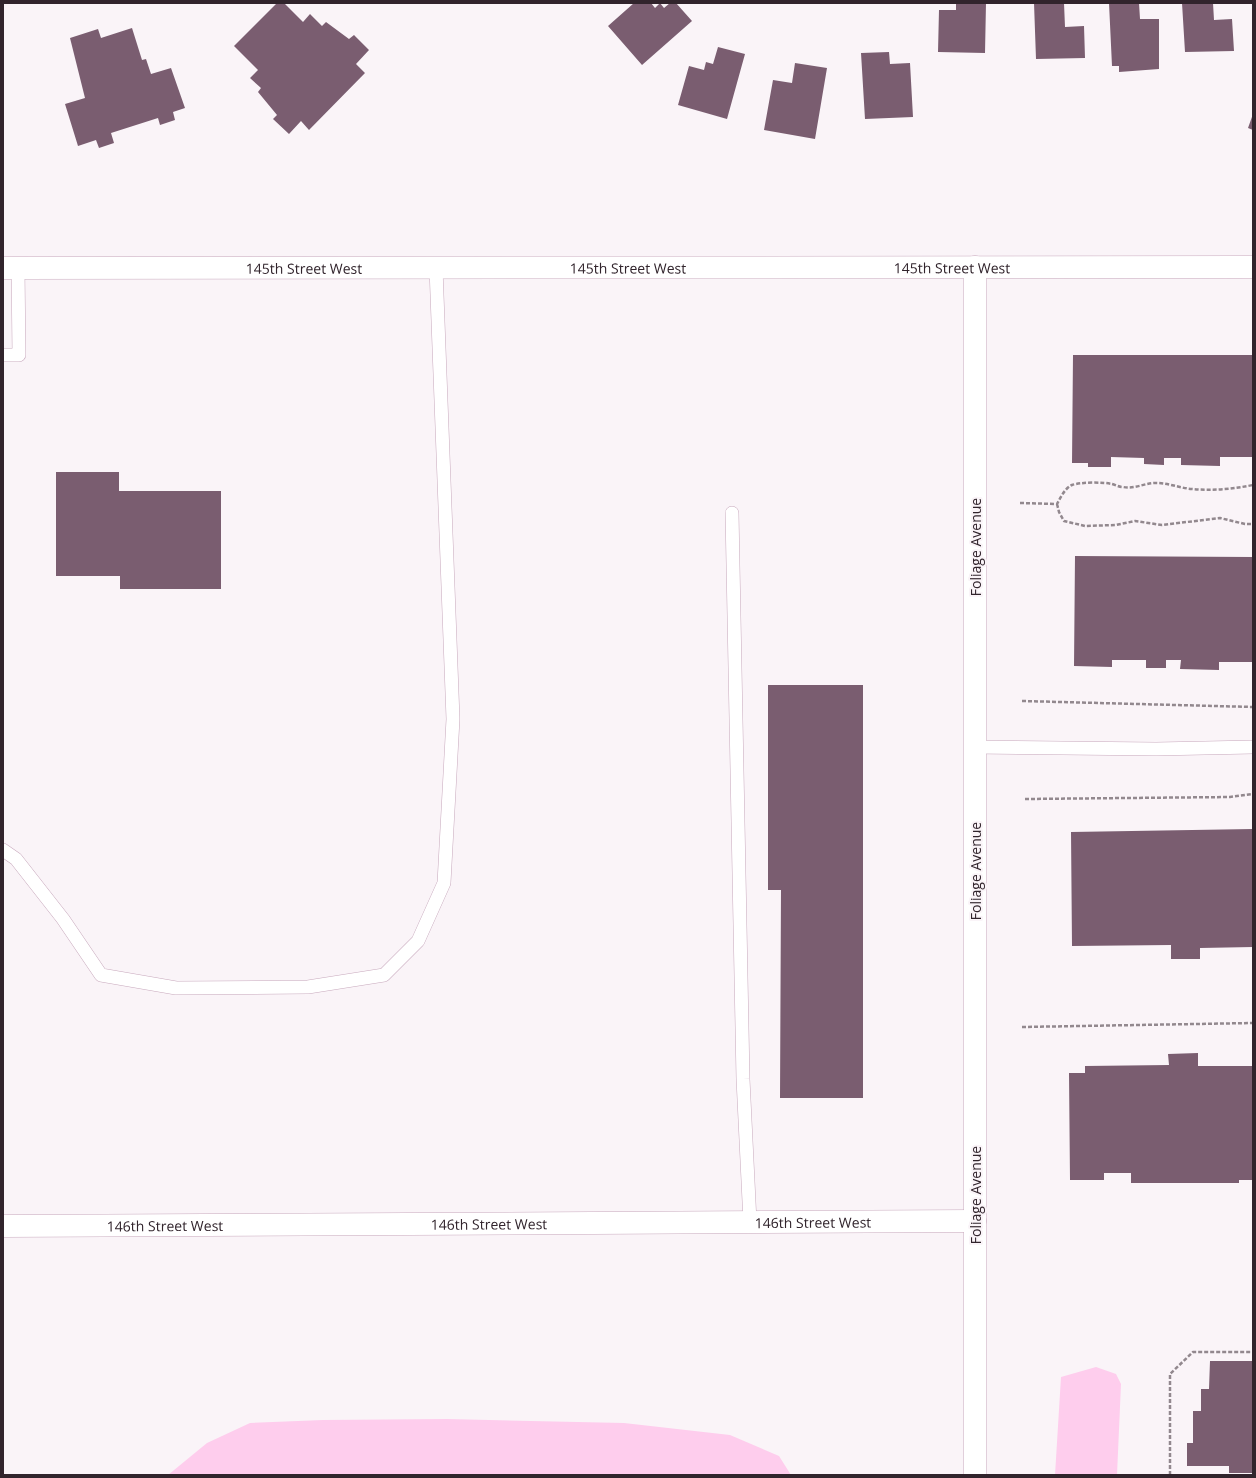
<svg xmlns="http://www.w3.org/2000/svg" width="1256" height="1478" font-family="'Open Sans',sans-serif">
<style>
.water{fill:#fecded}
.building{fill:#7a5d70}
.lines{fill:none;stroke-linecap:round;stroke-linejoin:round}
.lane-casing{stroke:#c8a9bd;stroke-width:14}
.street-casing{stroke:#c8a9bd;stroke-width:23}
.path{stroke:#92888e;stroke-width:2.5;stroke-dasharray:4 2;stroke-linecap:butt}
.lane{stroke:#fff;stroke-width:13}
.street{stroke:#fff;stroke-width:22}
.labels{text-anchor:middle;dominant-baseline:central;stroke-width:4;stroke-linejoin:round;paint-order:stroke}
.street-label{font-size:14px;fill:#31242c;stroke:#faf4f8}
</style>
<rect width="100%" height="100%" fill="#faf4f8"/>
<!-- water -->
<path class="water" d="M 1096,1367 L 1116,1374 L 1121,1384 L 1117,1475 L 1055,1475 L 1061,1377 Z
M 447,1419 L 624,1423 L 730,1435 L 779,1456 L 791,1475 L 168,1475 L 207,1443 L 250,1423 L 323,1420 Z"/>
<!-- building -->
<path class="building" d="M 277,3 L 284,3 L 303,22 L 310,14 L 322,26 L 326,22 L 349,39 L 354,35 L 369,50 L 356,64 L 365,73 L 309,130 L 301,121 L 289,134 L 273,119 L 277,115 L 258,92 L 261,88 L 250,78 L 258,70 L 234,46 Z
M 634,3 L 651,3 L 655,8 L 660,3 L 664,8 L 670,3 L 676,3 L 692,21 L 642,65 L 608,26 Z
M 956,3 L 986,3 L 985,53 L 938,52 L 939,10 L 956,10 Z
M 1034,3 L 1064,3 L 1065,27 L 1084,26 L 1085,58 L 1036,59 Z
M 1109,3 L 1139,3 L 1140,19 L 1159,19 L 1159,69 L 1119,72 L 1119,66 L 1112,66 Z
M 1182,3 L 1213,3 L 1214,20 L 1232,19 L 1234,51 L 1185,52 Z
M 132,28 L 142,60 L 146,59 L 151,74 L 171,68 L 185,108 L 173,112 L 175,120 L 160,125 L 158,118 L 111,133 L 114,143 L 99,148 L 96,140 L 78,146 L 65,104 L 85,98 L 70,38 L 98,29 L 101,38 Z
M 718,47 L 745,54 L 727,119 L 678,105 L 689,66 L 704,70 L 706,62 L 713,64 Z
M 889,52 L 890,64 L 910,63 L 913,117 L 865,119 L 861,53 Z
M 795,63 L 827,68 L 815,139 L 764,130 L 773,80 L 792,83 Z
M 1253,114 L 1253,130 L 1248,128 Z
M 1073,355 L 1253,355 L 1253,457 L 1220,457 L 1220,466 L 1181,465 L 1181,458 L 1164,458 L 1164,465 L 1144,464 L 1144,458 L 1111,457 L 1111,467 L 1088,467 L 1088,463 L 1072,463 Z
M 56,472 L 119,472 L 119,491 L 221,491 L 221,589 L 120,589 L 120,576 L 56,576 Z
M 1075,556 L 1253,557 L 1253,662 L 1219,662 L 1219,670 L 1180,669 L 1181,660 L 1166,660 L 1166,668 L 1146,668 L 1146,660 L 1112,660 L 1112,667 L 1074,666 Z
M 768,685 L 863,685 L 863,1098 L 780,1098 L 781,890 L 768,890 Z
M 1253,829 L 1253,947 L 1200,948 L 1200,959 L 1171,959 L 1171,945 L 1072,946 L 1071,832 Z
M 1198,1053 L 1198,1066 L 1253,1066 L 1253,1180 L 1239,1180 L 1239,1183 L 1131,1183 L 1131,1173 L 1104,1173 L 1104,1180 L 1070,1180 L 1069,1073 L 1085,1073 L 1085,1066 L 1169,1065 L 1168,1054 Z
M 1210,1361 L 1253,1361 L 1253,1473 L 1229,1473 L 1229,1466 L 1187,1466 L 1187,1443 L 1193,1443 L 1193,1411 L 1201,1411 L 1201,1389 L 1209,1389 Z"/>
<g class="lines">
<!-- lane casing -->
<g class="lane-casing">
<path id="lane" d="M 3,355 L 19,355 L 18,268
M 732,513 L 743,1079 L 750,1222
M 975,747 L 1156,749 L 1253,747
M 3,850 L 16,859 L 63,919 L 101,975 L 176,988 L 308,987 L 384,975 L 418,941 L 444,883 L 453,719 L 436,268"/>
</g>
<!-- street casing -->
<g class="street-casing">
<g id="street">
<path id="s1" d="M 3,268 L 1253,267"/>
<path id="s2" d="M 3,1226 L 975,1221"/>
<path d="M 975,1475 L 975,267"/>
</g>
</g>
<!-- path -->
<path class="path" d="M 1020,503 L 1057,504 C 1061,497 1065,488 1072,485 C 1080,482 1104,482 1112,484 C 1116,485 1119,487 1123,487 C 1134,489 1143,484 1153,483 C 1166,482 1179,488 1192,489 C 1212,491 1233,489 1253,485
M 1057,504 L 1059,512 L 1064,521 L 1085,526 L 1116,525 L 1135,521 L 1162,525 L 1220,518 L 1245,524 L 1253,524
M 1022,701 L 1253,707
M 1025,799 L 1230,797 L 1253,794
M 1022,1027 L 1253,1023
M 1170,1475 L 1170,1374 L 1193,1352 L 1253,1352"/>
<!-- lane -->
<use href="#lane" class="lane"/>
<!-- street -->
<use href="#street" class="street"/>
</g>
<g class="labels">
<!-- street labels -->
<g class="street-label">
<text stroke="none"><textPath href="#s1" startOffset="949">145th Street West</textPath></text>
<text stroke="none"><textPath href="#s1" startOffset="301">145th Street West</textPath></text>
<text stroke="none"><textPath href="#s1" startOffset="625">145th Street West</textPath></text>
<text transform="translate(975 547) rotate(-90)">Foliage Avenue</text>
<text transform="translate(975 871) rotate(-90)">Foliage Avenue</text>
<text transform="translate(975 1195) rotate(-90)">Foliage Avenue</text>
<text stroke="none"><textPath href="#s2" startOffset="810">146th Street West</textPath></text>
<text stroke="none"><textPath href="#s2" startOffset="486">146th Street West</textPath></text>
<text stroke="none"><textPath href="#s2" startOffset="162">146th Street West</textPath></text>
</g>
</g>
<!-- border -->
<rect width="1256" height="1478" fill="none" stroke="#31242c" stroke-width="8"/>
</svg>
